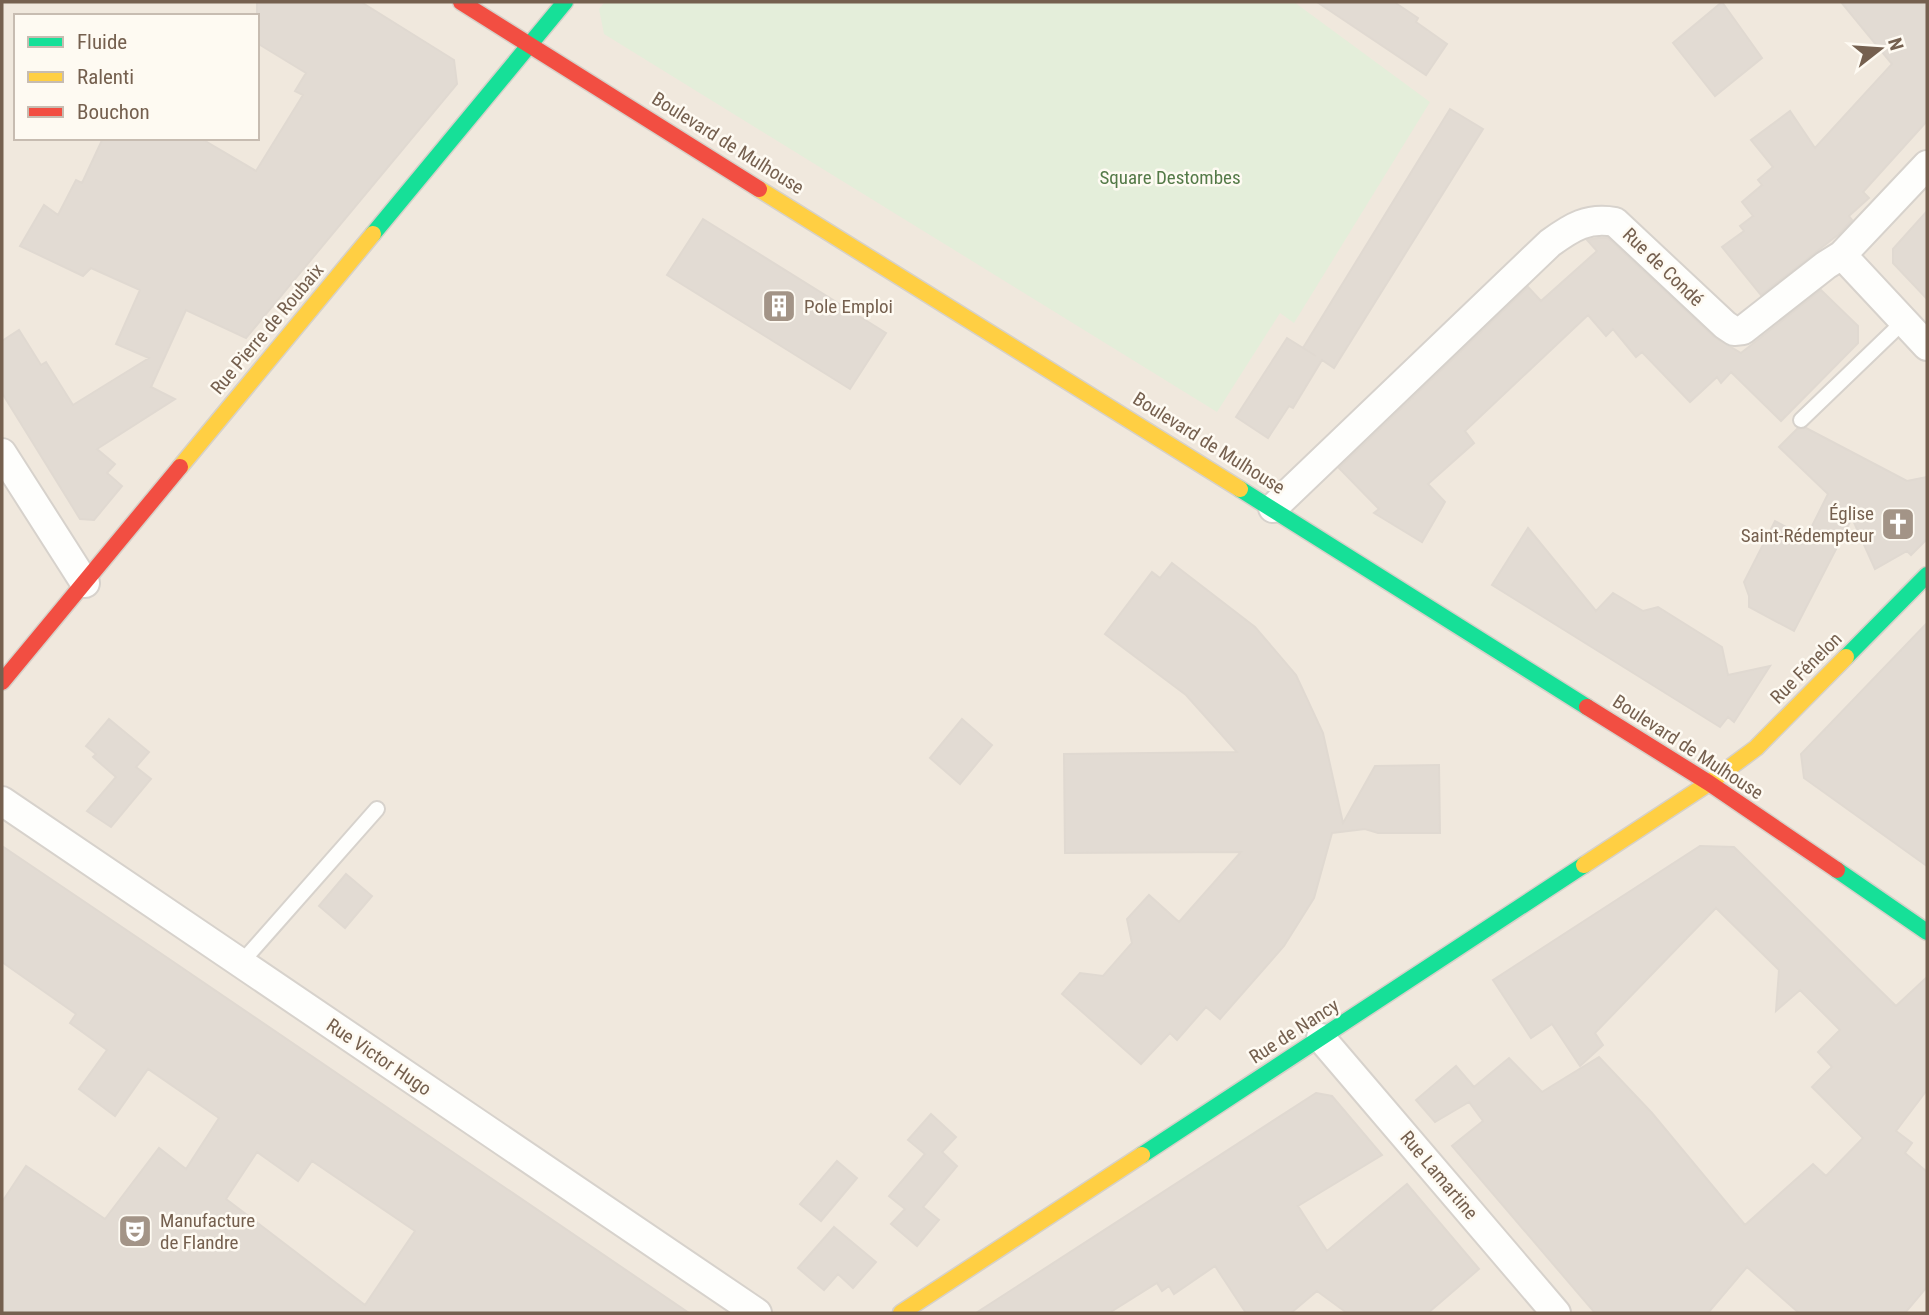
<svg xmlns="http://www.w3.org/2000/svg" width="1929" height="1315" font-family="'Roboto Condensed',sans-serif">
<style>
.residential{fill:#f0e8dd;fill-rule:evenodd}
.green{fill:#e4eeda}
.building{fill:#e2dbd3;stroke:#e0d9d1;stroke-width:2;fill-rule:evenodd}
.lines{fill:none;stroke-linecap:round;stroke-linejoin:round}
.lane-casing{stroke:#d7d2cc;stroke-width:18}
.street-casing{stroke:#d7d2cc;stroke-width:32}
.fast-casing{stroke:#d6d1c9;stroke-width:19}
.slow-casing{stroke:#d6d1c9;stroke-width:19}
.jam-casing{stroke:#d6d1c9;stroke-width:19}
.lane{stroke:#fefefc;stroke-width:14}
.street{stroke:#fefefc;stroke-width:28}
.fast{stroke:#16e098;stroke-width:16}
.slow{stroke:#ffcf43;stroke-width:16}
.jam{stroke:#f24e42;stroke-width:16}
.labels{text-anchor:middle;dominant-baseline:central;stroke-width:5;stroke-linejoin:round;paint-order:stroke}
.street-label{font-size:19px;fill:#75604f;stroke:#fefaf2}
.park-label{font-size:19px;fill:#547a48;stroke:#fefaf2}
.poi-label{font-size:19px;fill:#75604f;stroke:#fefaf2;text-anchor:start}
</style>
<rect width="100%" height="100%" fill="#f8f5ee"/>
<!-- residential -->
<path class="residential" d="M 2,2 L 1927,2 L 1927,1313 L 2,1313 ZM 16,16 L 257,16 L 257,138 L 16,138 Z"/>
<!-- green -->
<path class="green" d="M 605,2 L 1294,2 L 1430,102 L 1294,323 L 1280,313 L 1217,412 L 604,34 L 599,9 Z"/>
<!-- building -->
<path class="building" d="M 257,2 L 361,2 L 454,60 L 457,84 L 246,338 L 186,310 L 151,387 L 175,399 L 97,449 L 115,464 L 107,473 L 122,486 L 94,520 L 80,519 L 2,393 L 2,341 L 19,330 L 41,365 L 46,362 L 73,405 L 149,358 L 116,344 L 140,290 L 91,268 L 83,276 L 20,246 L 44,205 L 58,215 L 76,180 L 82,183 L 103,138 L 200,138 L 256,171 L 303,95 L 295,91 L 306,73 L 257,43 Z
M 1317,2 L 1394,2 L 1418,18 L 1416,22 L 1447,44 L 1426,75 Z
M 1722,2 L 1762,58 L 1715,96 L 1673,43 Z
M 1841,2 L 1927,2 L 1927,121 L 1863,192 L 1869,198 L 1849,216 L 1852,220 L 1839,234 L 1761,295 L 1722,247 L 1744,231 L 1740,226 L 1753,216 L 1742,202 L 1762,185 L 1758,180 L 1773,167 L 1751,140 L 1790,111 L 1815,148 L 1892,64 Z
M 1450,109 L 1483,129 L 1334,368 L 1322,360 L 1293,408 L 1289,406 L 1268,438 L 1236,417 L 1287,338 L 1316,356 L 1303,348 Z
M 1927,211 L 1927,299 L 1893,263 L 1893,249 Z
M 703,219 L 886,333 L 850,389 L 667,275 Z
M 1598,238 L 1608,238 L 1714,337 L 1741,353 L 1821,290 L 1858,326 L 1858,343 L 1781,421 L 1731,372 L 1721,383 L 1717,377 L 1690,402 L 1642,352 L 1636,357 L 1613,329 L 1606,336 L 1588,315 L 1465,431 L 1474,443 L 1428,484 L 1445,502 L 1422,542 L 1374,513 L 1379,509 L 1339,468 L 1528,287 L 1541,301 L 1597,251 L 1587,240 Z
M 1806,428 L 1907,481 L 1927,477 L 1927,539 L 1911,555 L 1907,551 L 1875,569 L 1852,518 L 1794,631 L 1749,607 L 1749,596 L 1744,582 L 1775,521 L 1806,538 L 1828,494 L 1779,447 L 1797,429 Z
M 1528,528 L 1596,611 L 1613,593 L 1643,611 L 1658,607 L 1722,647 L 1728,675 L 1770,666 L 1734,722 L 1728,717 L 1720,727 L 1492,585 Z
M 1172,563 L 1255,627 L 1296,675 L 1323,733 L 1343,823 L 1375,766 L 1439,765 L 1440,833 L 1378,833 L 1365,829 L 1332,833 L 1314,898 L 1284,946 L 1220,1019 L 1206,1007 L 1177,1040 L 1170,1033 L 1141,1064 L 1062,994 L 1080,973 L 1103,976 L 1132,943 L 1127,919 L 1149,895 L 1179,922 L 1241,852 L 1065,853 L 1064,754 L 1237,752 L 1186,695 L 1105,634 L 1152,572 L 1160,578 Z
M 1927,623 L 1927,866 L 1804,778 L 1801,754 Z
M 109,719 L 149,752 L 136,767 L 151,779 L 111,827 L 87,811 L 116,777 L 93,757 L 96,754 L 86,746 Z
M 962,719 L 992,745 L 960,784 L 930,758 Z
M 2,846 L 150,946 L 689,1313 L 2,1313 L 2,1202 L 26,1166 L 105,1219 L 159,1148 L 186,1169 L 219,1118 L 148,1069 L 115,1116 L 79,1089 L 107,1050 L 70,1023 L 76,1014 L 2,962 ZM 257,1152 L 298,1181 L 312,1161 L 415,1231 L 365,1305 L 226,1199 Z
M 1700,846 L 1734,847 L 1896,1006 L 1927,977 L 1927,1090 L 1896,1131 L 1912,1143 L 1905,1153 L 1927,1172 L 1927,1287 L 1905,1313 L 1799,1313 L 1747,1267 L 1708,1313 L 1595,1313 L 1452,1146 L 1483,1121 L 1469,1102 L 1435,1122 L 1416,1100 L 1456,1066 L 1474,1087 L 1509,1058 L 1542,1092 L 1599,1057 L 1652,1113 L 1745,1225 L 1813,1164 L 1826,1176 L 1863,1138 L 1812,1087 L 1832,1067 L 1818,1052 L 1840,1030 L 1800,990 L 1776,1011 L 1779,970 L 1716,908 L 1595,1033 L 1603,1045 L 1580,1066 L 1552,1024 L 1531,1038 L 1493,980 Z
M 346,874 L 372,896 L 345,928 L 319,906 Z
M 1316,1093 L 1332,1096 L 1382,1155 L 1298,1206 L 1327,1251 L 1407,1184 L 1479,1269 L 1428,1313 L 1347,1313 L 1317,1291 L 1291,1313 L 1246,1313 L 1215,1266 L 1174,1294 L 1169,1286 L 1162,1291 L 1157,1283 L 1109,1313 L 976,1313 Z
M 931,1114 L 956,1137 L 942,1152 L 957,1166 L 923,1207 L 939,1220 L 917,1246 L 891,1224 L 905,1209 L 889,1196 L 925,1154 L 908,1140 Z
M 837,1161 L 857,1178 L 821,1221 L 800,1204 Z
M 834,1227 L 876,1262 L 853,1288 L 838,1274 L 824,1290 L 798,1268 Z"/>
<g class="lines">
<!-- lane casing -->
<g class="lane-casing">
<path id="lane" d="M 1801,420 L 1904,321
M 241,963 L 377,809"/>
</g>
<!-- street casing -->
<g class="street-casing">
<path id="street" d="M 1842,255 L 1927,346
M 2,453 L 85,583
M 1273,508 L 1550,243 C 1572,227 1588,217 1615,222 L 1725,325 L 1734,331 L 1743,330 L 1826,265 L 1842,255 L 1927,165
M 2,801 L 757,1313
M 1321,1038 L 1556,1313"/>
</g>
<!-- fast casing -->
<g class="fast-casing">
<path id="fast" d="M 373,234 L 565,2
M 1240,489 L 1587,707
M 1846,657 L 1927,575
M 1837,870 L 1927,932
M 1142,1155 L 1584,865"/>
</g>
<!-- slow casing -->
<g class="slow-casing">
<path id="slow" d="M 759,189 L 1240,489
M 180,467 L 373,234
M 1584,865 L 1709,783 L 1756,748 L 1846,657
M 901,1313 L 1142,1155"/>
</g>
<!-- jam casing -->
<g class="jam-casing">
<path id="jam" d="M 461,2 L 759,189
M 2,682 L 180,467
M 1587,707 L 1709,783 L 1837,870"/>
</g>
<!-- lane -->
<use href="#lane" class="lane"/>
<!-- street -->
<use href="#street" class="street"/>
<!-- fast -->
<use href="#fast" class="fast"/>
<!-- slow -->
<use href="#slow" class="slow"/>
<!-- jam -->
<use href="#jam" class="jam"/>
</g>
<!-- icons -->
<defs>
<g id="building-square" transform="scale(1.75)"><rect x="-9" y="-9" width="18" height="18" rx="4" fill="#a39487" stroke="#fefaf2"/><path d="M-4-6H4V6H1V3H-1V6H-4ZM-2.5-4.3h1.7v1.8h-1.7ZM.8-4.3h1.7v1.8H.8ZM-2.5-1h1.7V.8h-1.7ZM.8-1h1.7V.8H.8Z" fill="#fff"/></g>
<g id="church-square" transform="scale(1.75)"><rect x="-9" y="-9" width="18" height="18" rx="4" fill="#a39487" stroke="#fefaf2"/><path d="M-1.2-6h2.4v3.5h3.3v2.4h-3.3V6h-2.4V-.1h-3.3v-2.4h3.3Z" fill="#fff"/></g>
<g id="theatre-square" transform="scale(1.75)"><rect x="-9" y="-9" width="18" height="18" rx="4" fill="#a39487" stroke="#fefaf2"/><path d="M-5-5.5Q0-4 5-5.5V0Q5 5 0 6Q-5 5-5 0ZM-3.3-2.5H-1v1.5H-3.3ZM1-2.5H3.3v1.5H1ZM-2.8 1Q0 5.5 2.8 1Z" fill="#fff"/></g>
</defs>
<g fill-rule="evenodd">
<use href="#building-square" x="779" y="306"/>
<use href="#church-square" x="1898" y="524"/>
<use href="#theatre-square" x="135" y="1231"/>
</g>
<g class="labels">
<!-- street labels -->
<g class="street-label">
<text transform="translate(728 143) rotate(32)">Boulevard de Mulhouse</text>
<text transform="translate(1663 267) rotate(44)">Rue de Condé</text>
<text transform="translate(267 329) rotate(-50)">Rue Pierre de Roubaix</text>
<text transform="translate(1209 443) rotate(32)">Boulevard de Mulhouse</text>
<text transform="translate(1806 668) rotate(-45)">Rue Fénelon</text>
<text transform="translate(1688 747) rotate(33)">Boulevard de Mulhouse</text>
<text transform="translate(1294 1031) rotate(-33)">Rue de Nancy</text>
<text transform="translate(379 1057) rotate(34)">Rue Victor Hugo</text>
<text transform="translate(1439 1175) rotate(50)">Rue Lamartine</text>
</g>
<!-- park labels -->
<g class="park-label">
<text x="1170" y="177">Square Destombes</text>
</g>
<!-- poi labels -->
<g class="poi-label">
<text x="804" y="306">Pole Emploi</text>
<text x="1874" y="513" text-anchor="end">Église<tspan x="1874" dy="22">Saint-Rédempteur</tspan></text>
<text x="160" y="1220">Manufacture<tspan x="160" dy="22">de Flandre</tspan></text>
</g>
</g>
<!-- border -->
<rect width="1929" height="1315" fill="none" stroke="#75604f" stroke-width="7"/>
<!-- legend -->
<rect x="14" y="14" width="245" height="126" fill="#fefaf2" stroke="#c7bcb1" stroke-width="2"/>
<rect x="28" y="37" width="35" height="10" fill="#16e098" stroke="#c7bcb1" stroke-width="2"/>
<text x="77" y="49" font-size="21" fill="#75604f">Fluide</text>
<rect x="28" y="72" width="35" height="10" fill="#ffcf43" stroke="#c7bcb1" stroke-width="2"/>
<text x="77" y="84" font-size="21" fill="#75604f">Ralenti</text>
<rect x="28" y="107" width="35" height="10" fill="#f24e42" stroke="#c7bcb1" stroke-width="2"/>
<text x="77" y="119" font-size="21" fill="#75604f">Bouchon</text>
<!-- north arrow -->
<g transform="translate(1880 49) rotate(73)" stroke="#fefaf2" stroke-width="5" paint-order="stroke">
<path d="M0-5L12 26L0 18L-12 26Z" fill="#75604f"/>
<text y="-10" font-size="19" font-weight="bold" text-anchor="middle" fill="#75604f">N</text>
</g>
</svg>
